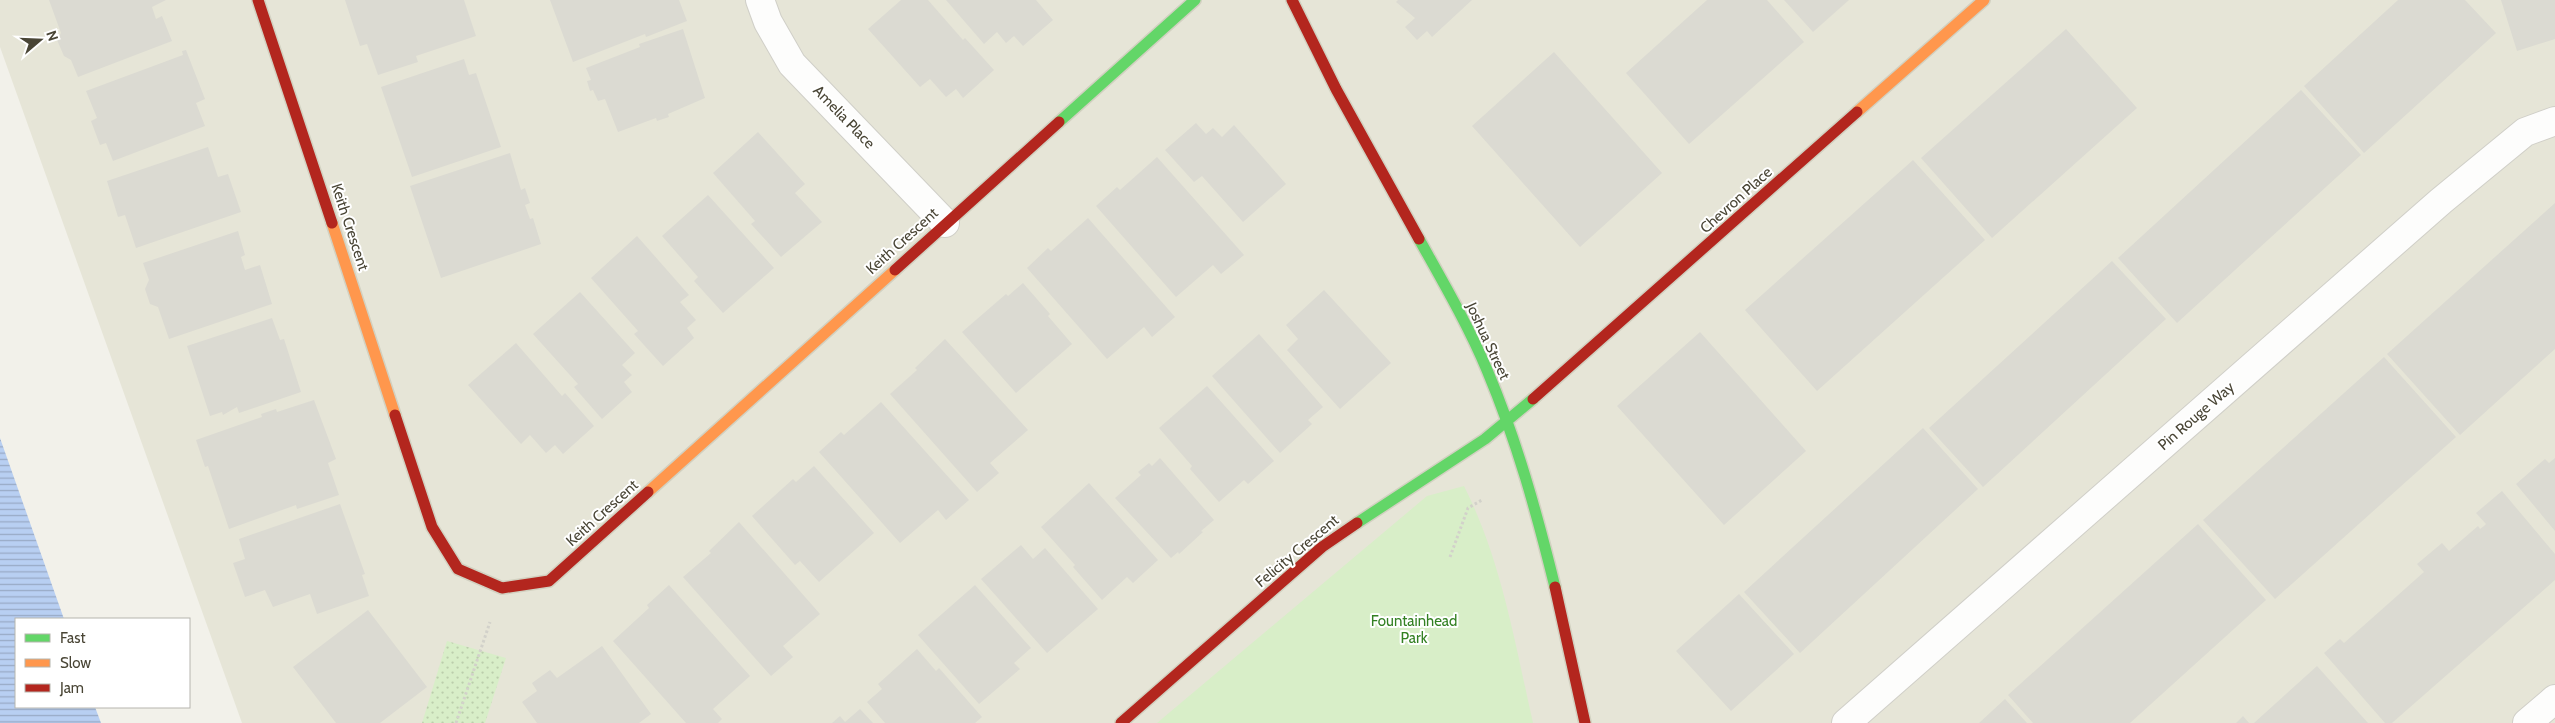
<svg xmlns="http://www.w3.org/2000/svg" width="2555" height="723" font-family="Cabin,sans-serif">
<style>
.residential{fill:#e6e5d7}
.grass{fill:url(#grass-dots)}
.park{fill:#d8eec8}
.water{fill:url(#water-rules)}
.building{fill:#dbdad2}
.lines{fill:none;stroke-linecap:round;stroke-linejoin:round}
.street-casing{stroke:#d0cfc8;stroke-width:30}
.fast-casing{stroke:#d2d1c1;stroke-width:14}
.slow-casing{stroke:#d2d1c1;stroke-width:14}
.jam-casing{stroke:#d2d1c1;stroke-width:14}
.path{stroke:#d2d1ca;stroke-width:3;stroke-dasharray:2.5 2.5;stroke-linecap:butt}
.street{stroke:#fdfdfc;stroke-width:28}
.fast{stroke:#63d668;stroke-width:11}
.slow{stroke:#ff974d;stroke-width:11}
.jam{stroke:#b3261e;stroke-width:11}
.labels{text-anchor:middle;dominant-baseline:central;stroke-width:4;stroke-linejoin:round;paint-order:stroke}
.street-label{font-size:15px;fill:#494535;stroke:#fff}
.park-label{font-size:15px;fill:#338023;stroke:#fff}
</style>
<defs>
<pattern id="grass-dots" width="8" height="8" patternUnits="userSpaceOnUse" patternTransform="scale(1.25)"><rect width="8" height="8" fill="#d8eec8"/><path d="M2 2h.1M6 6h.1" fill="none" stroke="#bbcdac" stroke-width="1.8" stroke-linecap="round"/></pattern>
<pattern id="water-rules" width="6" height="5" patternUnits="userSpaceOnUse" patternTransform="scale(1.25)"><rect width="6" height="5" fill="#b8cff2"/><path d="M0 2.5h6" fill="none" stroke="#98aac5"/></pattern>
</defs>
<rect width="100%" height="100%" fill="#f2f1ea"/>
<!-- residential -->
<path class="residential" d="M 0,0 L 2555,0 L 2555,723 L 242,723 L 0,47 Z"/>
<!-- grass -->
<path class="grass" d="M 447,641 L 506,658 L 485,723 L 422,723 Z"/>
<!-- park -->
<path class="park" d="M 1464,486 C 1501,559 1515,643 1533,723 L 1157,723 L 1427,496 Z"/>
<!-- water -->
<path class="water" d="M 0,438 L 64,619 L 16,619 L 16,707 L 95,707 L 101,723 L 0,723 Z"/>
<!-- building -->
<path class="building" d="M 49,0 L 166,0 L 152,7 L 156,19 L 162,16 L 172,41 L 78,77 L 71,60 L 64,56 L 57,40 L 61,33 Z
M 345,0 L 464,0 L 476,36 L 416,56 L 418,62 L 378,75 L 367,44 L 360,46 Z
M 550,0 L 679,0 L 687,21 L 646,37 L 645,34 L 573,62 Z
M 901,0 L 928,0 L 963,40 L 965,38 L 994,70 L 963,98 L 956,89 L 946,97 L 930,79 L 920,87 L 868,29 Z
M 946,0 L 1036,0 L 1053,20 L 1023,46 L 1014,36 L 1006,43 L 997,32 L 984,44 Z
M 1398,0 L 1472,0 L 1432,37 L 1427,31 L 1417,40 L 1405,27 L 1415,18 L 1396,2 Z
M 1707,0 L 1767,0 L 1804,42 L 1689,144 L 1626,73 Z
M 1784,0 L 1849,0 L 1813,32 Z
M 2398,0 L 2465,0 L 2496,33 L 2364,153 L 2304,86 Z
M 2501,0 L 2555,0 L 2555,39 L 2517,51 Z
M 683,29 L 705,98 L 668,114 L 669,117 L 657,121 L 656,118 L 618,132 L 605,99 L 598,101 L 593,90 L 590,91 L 587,81 L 591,80 L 586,68 L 640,47 L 639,44 Z
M 2066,29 L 2137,108 L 1992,238 L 1921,158 Z
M 186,50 L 205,99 L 196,103 L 205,126 L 113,161 L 106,143 L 100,145 L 91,121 L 97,118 L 86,91 L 183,55 L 182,51 Z
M 1554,52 L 1662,173 L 1580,247 L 1472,126 Z
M 464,59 L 469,75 L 476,73 L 501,147 L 412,177 L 381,87 Z
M 2301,90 L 2361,155 L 2177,323 L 2118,258 Z
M 1196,123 L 1206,134 L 1213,128 L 1222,137 L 1234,125 L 1286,184 L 1243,222 L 1202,176 L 1194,182 L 1165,150 Z
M 758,132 L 805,184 L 795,193 L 822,222 L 781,257 L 751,224 L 755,221 L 713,173 Z
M 208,147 L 218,177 L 228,174 L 241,212 L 136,248 L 125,215 L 118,217 L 107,181 Z
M 510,153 L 521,190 L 525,188 L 530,203 L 525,205 L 530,219 L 533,218 L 541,244 L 441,278 L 410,186 Z
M 1157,157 L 1244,255 L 1221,274 L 1213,265 L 1176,297 L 1096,206 L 1117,187 L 1120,190 Z
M 1913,160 L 1985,240 L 1817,391 L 1745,310 Z
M 708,195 L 774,268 L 723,313 L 694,281 L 698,277 L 662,236 Z
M 2555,203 L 2555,349 L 2460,435 L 2387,354 Z
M 1088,218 L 1175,317 L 1152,337 L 1144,327 L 1107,359 L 1027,268 L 1048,248 L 1051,251 Z
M 238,231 L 245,255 L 241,257 L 245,270 L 260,265 L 272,304 L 169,339 L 158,307 L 150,304 L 145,289 L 149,280 L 143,263 Z
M 637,236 L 689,295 L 680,302 L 696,320 L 687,328 L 694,338 L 663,366 L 634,334 L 638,331 L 591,278 Z
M 2112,261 L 2166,319 L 1983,487 L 1929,428 Z
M 1023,283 L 1050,314 L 1048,316 L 1072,344 L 1016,393 L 962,332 L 1006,294 L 1008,296 Z
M 1324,290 L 1391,363 L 1340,409 L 1287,350 L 1298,339 L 1286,325 Z
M 580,292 L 635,353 L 622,365 L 632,375 L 624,382 L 632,392 L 602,419 L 574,387 L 578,384 L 533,334 Z
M 272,318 L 280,340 L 284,339 L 301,392 L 239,413 L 237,407 L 223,415 L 222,412 L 210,416 L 187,346 Z
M 1700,332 L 1806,451 L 1724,525 L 1617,406 Z
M 1259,334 L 1323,407 L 1308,420 L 1312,424 L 1280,453 L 1212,376 Z
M 945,339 L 1028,430 L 990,463 L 999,473 L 977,492 L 890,394 L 917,370 L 915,368 Z
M 516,343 L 562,396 L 565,393 L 594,426 L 563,454 L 555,445 L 546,453 L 530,435 L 521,444 L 468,385 Z
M 2384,357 L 2456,437 L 2275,599 L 2203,520 Z
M 1207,386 L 1274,461 L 1248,484 L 1244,480 L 1219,502 L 1190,469 L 1192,466 L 1159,428 Z
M 314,400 L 336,459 L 328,463 L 339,495 L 297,509 L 296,505 L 229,529 L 208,466 L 205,467 L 196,440 L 262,417 L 261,414 L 276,409 L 277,412 Z
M 881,402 L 969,500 L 946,520 L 938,510 L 900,543 L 819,452 L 841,432 L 844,435 Z
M 1923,428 L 1978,489 L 1800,653 L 1744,592 Z
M 1160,458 L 1214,520 L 1201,531 L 1203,532 L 1179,554 L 1178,552 L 1171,558 L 1115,498 L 1141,475 L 1138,472 L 1149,463 L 1152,466 Z
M 2555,458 L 2555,531 L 2516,484 L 2545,459 L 2549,463 Z
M 814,466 L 874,533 L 819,582 L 800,561 L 795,565 L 752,516 L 793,479 L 796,482 Z
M 1089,483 L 1158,560 L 1133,583 L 1127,577 L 1102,600 L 1073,567 L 1075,565 L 1041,527 Z
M 2502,491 L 2555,554 L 2555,580 L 2392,723 L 2385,723 L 2324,653 L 2340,639 L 2344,643 L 2424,572 L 2417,564 L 2442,543 L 2449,551 L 2478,526 L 2480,529 L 2484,526 L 2486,524 L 2476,513 Z
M 340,504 L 365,574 L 362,575 L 369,596 L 317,614 L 310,594 L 273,607 L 265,590 L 245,597 L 233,563 L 245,559 L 239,539 Z
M 739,522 L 820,614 L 783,646 L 793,657 L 771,676 L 683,577 L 711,553 L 709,551 Z
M 2198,524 L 2266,600 L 2130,723 L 2033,723 L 2008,695 Z
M 1021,545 L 1033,559 L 1045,548 L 1098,609 L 1047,653 L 981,579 Z
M 669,585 L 750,676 L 713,709 L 722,719 L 718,723 L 686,723 L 613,641 L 649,608 L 647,605 Z
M 975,585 L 1031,648 L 1014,663 L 1020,669 L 979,704 L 918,635 Z
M 1739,594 L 1794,654 L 1731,711 L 1676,651 Z
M 368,610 L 427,687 L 380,723 L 336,723 L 293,667 Z
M 602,646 L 651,714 L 639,723 L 537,723 L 522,702 L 537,691 L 532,683 L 550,670 L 557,678 Z
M 917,649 L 936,671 L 939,668 L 982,717 L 975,723 L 885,723 L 867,702 L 882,689 L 878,684 Z
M 2317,666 L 2368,723 L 2254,723 L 2286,694 Z
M 2005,699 L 2027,723 L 1979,723 Z
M 860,709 L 873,723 L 832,723 L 840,716 L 845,722 Z
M 2243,716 L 2249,723 L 2236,723 Z"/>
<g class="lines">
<!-- street casing -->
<g class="street-casing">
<path id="street" d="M 760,0 L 768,22 L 792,64 L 945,223
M 1846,723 L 2441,201 L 2525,132 L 2555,121
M 2527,723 L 2555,699"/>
</g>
<!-- fast casing -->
<g class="fast-casing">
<path id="fast" d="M 1059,122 L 1195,0
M 1419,239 C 1443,282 1468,325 1487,370 C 1517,441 1537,514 1555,587
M 1357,523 L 1485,439 L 1533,399"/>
</g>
<!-- slow casing -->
<g class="slow-casing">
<path id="slow" d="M 1857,112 L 1984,0
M 332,223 L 395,415
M 648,492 L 895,270"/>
</g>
<!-- jam casing -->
<g class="jam-casing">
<path id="jam" d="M 258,0 L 332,223
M 1292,0 L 1336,89 L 1419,239
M 895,270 L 1059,122
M 1533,399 L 1857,112
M 395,415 L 432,527 L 458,569 L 502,588 L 549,581 L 648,492
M 1555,587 L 1585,723
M 1121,723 L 1322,547 L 1357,523"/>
</g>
<!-- path -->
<path class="path" d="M 1450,557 L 1468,508 L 1482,500
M 456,723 L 490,622"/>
<!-- street -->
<use href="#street" class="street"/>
<!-- fast -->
<use href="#fast" class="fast"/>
<!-- slow -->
<use href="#slow" class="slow"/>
<!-- jam -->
<use href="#jam" class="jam"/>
</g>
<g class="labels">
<!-- street labels -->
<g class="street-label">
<text transform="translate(844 117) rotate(46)">Amelia Place</text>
<text transform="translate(1736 200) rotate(-42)">Chevron Place</text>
<text transform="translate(350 227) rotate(72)">Keith Crescent</text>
<text transform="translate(902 241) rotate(-42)">Keith Crescent</text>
<text transform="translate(1488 341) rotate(65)">Joshua Street</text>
<text transform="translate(2196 416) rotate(-41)">Pin Rouge Way</text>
<text transform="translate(602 513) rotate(-42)">Keith Crescent</text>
<text transform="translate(1297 551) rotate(-40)">Felicity Crescent</text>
</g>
<!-- park labels -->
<g class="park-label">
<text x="1414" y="621">Fountainhead<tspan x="1414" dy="17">Park</tspan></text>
</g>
</g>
<!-- legend -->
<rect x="15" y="618" width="175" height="90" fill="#ffffff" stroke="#b6b5ae"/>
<rect x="25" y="634" width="25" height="8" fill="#63d668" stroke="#b6b5ae"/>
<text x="60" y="643" font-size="15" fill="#494535">Fast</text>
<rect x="25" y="659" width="25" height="8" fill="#ff974d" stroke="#b6b5ae"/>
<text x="60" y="668" font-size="15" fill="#494535">Slow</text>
<rect x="25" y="684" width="25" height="8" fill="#b3261e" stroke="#b6b5ae"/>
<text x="60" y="693" font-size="15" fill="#494535">Jam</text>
<!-- north arrow -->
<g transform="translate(40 40) rotate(71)" stroke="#ffffff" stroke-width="4" paint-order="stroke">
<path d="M0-4L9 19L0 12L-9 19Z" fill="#494535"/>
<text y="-8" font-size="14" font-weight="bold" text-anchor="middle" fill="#494535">N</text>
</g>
</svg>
